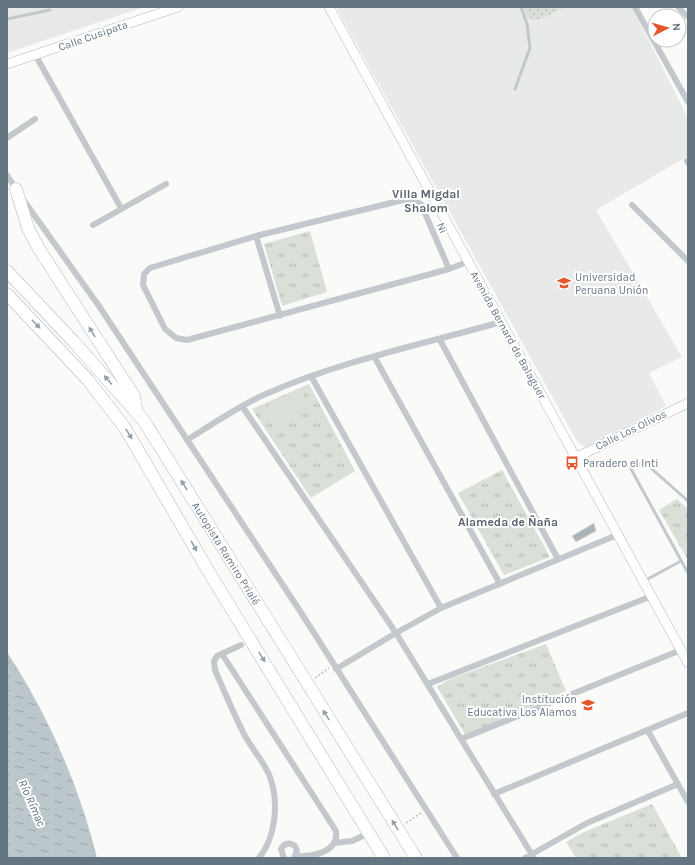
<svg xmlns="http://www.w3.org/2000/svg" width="695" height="865" font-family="Karla,sans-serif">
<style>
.built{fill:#e8e9e9}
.grass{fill:url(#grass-dots)}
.park{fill:url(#park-tufts)}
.garden{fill:#dadfd7}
.water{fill:url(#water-ripples)}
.building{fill:#aab3b9;stroke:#dcdcda}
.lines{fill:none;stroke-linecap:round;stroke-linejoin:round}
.secondary-casing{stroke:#b3babf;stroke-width:10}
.highway-casing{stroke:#b4b9bd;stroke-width:13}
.path{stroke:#bbbfc2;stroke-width:1.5;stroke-dasharray:2 2;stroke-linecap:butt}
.lane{stroke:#c3c8cc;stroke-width:3}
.street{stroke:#c3c8cc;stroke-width:6}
.secondary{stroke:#fff;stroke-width:9}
.highway{stroke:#fff;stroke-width:12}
.oneway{fill:#939fa8}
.labels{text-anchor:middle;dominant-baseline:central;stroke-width:4;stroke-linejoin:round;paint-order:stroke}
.street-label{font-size:11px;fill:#657683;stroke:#fff}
.poi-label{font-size:11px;fill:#657683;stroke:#fff;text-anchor:start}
.neighbourhood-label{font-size:12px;font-weight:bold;fill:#57646e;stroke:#fff}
.water-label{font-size:12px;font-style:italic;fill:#60757c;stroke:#fff}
</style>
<defs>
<pattern id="grass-dots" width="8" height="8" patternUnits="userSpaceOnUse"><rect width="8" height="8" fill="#dadfd7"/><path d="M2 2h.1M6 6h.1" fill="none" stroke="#b4b9b4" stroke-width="1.8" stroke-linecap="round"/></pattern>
<pattern id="park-tufts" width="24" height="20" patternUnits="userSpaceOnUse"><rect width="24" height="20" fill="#dadfd7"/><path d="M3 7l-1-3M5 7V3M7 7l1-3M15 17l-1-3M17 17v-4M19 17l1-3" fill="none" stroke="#b4b9b4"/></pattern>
<pattern id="water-ripples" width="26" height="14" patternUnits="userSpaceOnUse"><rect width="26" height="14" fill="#bbc7cb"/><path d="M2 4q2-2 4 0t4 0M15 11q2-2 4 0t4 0" fill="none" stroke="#9ca6aa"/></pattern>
</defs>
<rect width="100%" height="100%" fill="#fafaf8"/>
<!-- built -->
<path class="built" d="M 7,7 L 144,7 L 7,53 Z
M 336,7 L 632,7 L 688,118 L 688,156 L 596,210 L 682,357 L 649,373 L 666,406 L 586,448 L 578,443 Z"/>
<!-- grass -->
<path class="grass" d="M 523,7 L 568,7 C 551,10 549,20 532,20 L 527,16 Z"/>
<!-- park -->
<path class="park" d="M 310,231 L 327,292 L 282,306 L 264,244 Z
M 309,384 L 355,471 L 311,498 L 252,409 Z
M 502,470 L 550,557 L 504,575 L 458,493 Z
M 677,499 L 688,509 L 688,560 L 659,510 Z
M 546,644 L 566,691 L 466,736 L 437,687 L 450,679 Z
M 652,804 L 682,858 L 576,858 L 566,842 L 584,832 Z"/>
<!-- garden -->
<path class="garden" d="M 302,392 L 309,412 L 275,424 L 268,404 Z"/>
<!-- water -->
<path class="water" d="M 7,652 C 48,715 79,785 97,858 L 7,858 Z"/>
<!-- building -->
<path class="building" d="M 594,523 L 596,531 L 576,542 L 572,536 Z"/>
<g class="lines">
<!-- secondary casing -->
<g class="secondary-casing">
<path id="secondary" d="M 329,7 L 688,663
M 7,64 L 178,7
M 575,458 L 688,403"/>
</g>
<!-- highway casing -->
<g class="highway-casing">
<g id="highway">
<path d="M 16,189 L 28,228 L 39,249 L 134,396 L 137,414"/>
<path id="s1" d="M 7,271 L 74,342 L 144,421 L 416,858"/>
<path d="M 7,294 L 88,380 L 125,428 L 210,574 L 384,858"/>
</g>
</g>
<!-- path -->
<path class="path" d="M 315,678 L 329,668
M 406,823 L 421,813"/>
<!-- lane -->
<path class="lane" d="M 7,19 L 50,10
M 515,89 L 530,48 L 527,24 L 521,7
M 688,501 L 644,462 L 631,469 L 688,573
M 644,581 L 681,561"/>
<!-- street -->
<path class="street" d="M 635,7 L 688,102
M 678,7 L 688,17
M 36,56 L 121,208
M 7,138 L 35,119
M 687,161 L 688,163
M 7,175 L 17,191
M 22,198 L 99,306 L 300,611 L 457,858
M 632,205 L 688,261
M 93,225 L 166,184
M 256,236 L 280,316
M 449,269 L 421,204 L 412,200 L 403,200 L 256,236 L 150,268 L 144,274 L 143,285 L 165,329 L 176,338 L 187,340 L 449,269 L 467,262
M 440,340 L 558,559
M 375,358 L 500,584
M 311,376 L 441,608
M 242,406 L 396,633 L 534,858
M 187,440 C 213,424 240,405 268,393 C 342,361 423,344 501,322
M 241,645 L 217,656 L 214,661 L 215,670 C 224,691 233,712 243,732 C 250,747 264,761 270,777 C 279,802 276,837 259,858
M 222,654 L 336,831 C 339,852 313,857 296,856
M 336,669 L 396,633 L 441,608 L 617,535
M 428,684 L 652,596
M 648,731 L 688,802
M 461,739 L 681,650
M 494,794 L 688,713
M 335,843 L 352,841 L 369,833
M 284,858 L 281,849 C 284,843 290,842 295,846 L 297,851 L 294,858
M 525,858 L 587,823 L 678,784"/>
<!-- secondary -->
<use href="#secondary" class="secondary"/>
<!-- highway -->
<use href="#highway" class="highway"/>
</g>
<!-- one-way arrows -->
<defs><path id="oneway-solid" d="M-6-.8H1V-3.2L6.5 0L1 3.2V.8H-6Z"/></defs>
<g class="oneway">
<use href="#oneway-solid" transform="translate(36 324) rotate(46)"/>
<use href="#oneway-solid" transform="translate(92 332) rotate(-122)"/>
<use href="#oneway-solid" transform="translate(108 380) rotate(-131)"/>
<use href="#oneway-solid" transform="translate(129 434) rotate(58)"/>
<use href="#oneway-solid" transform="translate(184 485) rotate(-122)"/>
<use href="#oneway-solid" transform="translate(194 546) rotate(61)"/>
<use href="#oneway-solid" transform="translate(262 657) rotate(58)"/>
<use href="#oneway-solid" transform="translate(326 715) rotate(-122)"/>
<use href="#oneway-solid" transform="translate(395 825) rotate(-122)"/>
</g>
<!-- icons -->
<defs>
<g id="university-bare" transform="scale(1.08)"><path d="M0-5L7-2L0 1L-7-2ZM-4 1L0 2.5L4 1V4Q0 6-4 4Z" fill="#e4572e" stroke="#fff" stroke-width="2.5" paint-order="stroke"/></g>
<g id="bus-bare" transform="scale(1.08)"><path d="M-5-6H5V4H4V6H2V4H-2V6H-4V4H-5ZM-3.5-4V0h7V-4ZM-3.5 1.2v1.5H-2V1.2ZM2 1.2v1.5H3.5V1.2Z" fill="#e4572e" stroke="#fff" stroke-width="2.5" paint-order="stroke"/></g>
<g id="school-bare" transform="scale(1.08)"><path d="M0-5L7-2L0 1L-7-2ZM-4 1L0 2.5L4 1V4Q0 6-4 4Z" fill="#e4572e" stroke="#fff" stroke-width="2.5" paint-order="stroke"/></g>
</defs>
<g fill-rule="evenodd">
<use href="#university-bare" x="564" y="283"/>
<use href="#bus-bare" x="572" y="463"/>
<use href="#school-bare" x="588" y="705"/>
</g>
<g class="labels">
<!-- street labels -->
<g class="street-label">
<text transform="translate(93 36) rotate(-19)">Calle Cusipata</text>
<text transform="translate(442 228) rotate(67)">Ni</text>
<text transform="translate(508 335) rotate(61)">Avenida Bernard de Balaguer</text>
<text transform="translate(631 430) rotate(-26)">Calle Los Olivos</text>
<text stroke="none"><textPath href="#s1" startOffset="359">Autopista Ramiro Prialé</textPath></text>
</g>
<!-- poi labels -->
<g class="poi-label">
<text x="575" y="277">Universidad<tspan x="575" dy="13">Peruana Unión</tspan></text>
<text x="583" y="463">Paradero el Inti</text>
<text x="577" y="699" text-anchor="end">Institución<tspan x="577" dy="13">Educativa Los Alamos</tspan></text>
</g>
<!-- neighbourhood labels -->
<g class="neighbourhood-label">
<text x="426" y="194">Villa Migdal<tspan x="426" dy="14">Shalom</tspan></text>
<text x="508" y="522">Alameda de Ñaña</text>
</g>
<!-- water labels -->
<g class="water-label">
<text transform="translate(32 803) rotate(66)">Río Rímac</text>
</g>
</g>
<!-- border -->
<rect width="695" height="865" fill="none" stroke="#657683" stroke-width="16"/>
<!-- north arrow -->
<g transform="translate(667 28) rotate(84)"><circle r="19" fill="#ffffff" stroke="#c1c8cd"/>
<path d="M0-3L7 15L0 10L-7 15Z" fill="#e4572e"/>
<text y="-6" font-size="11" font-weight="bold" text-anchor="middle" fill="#657683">N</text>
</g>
</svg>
